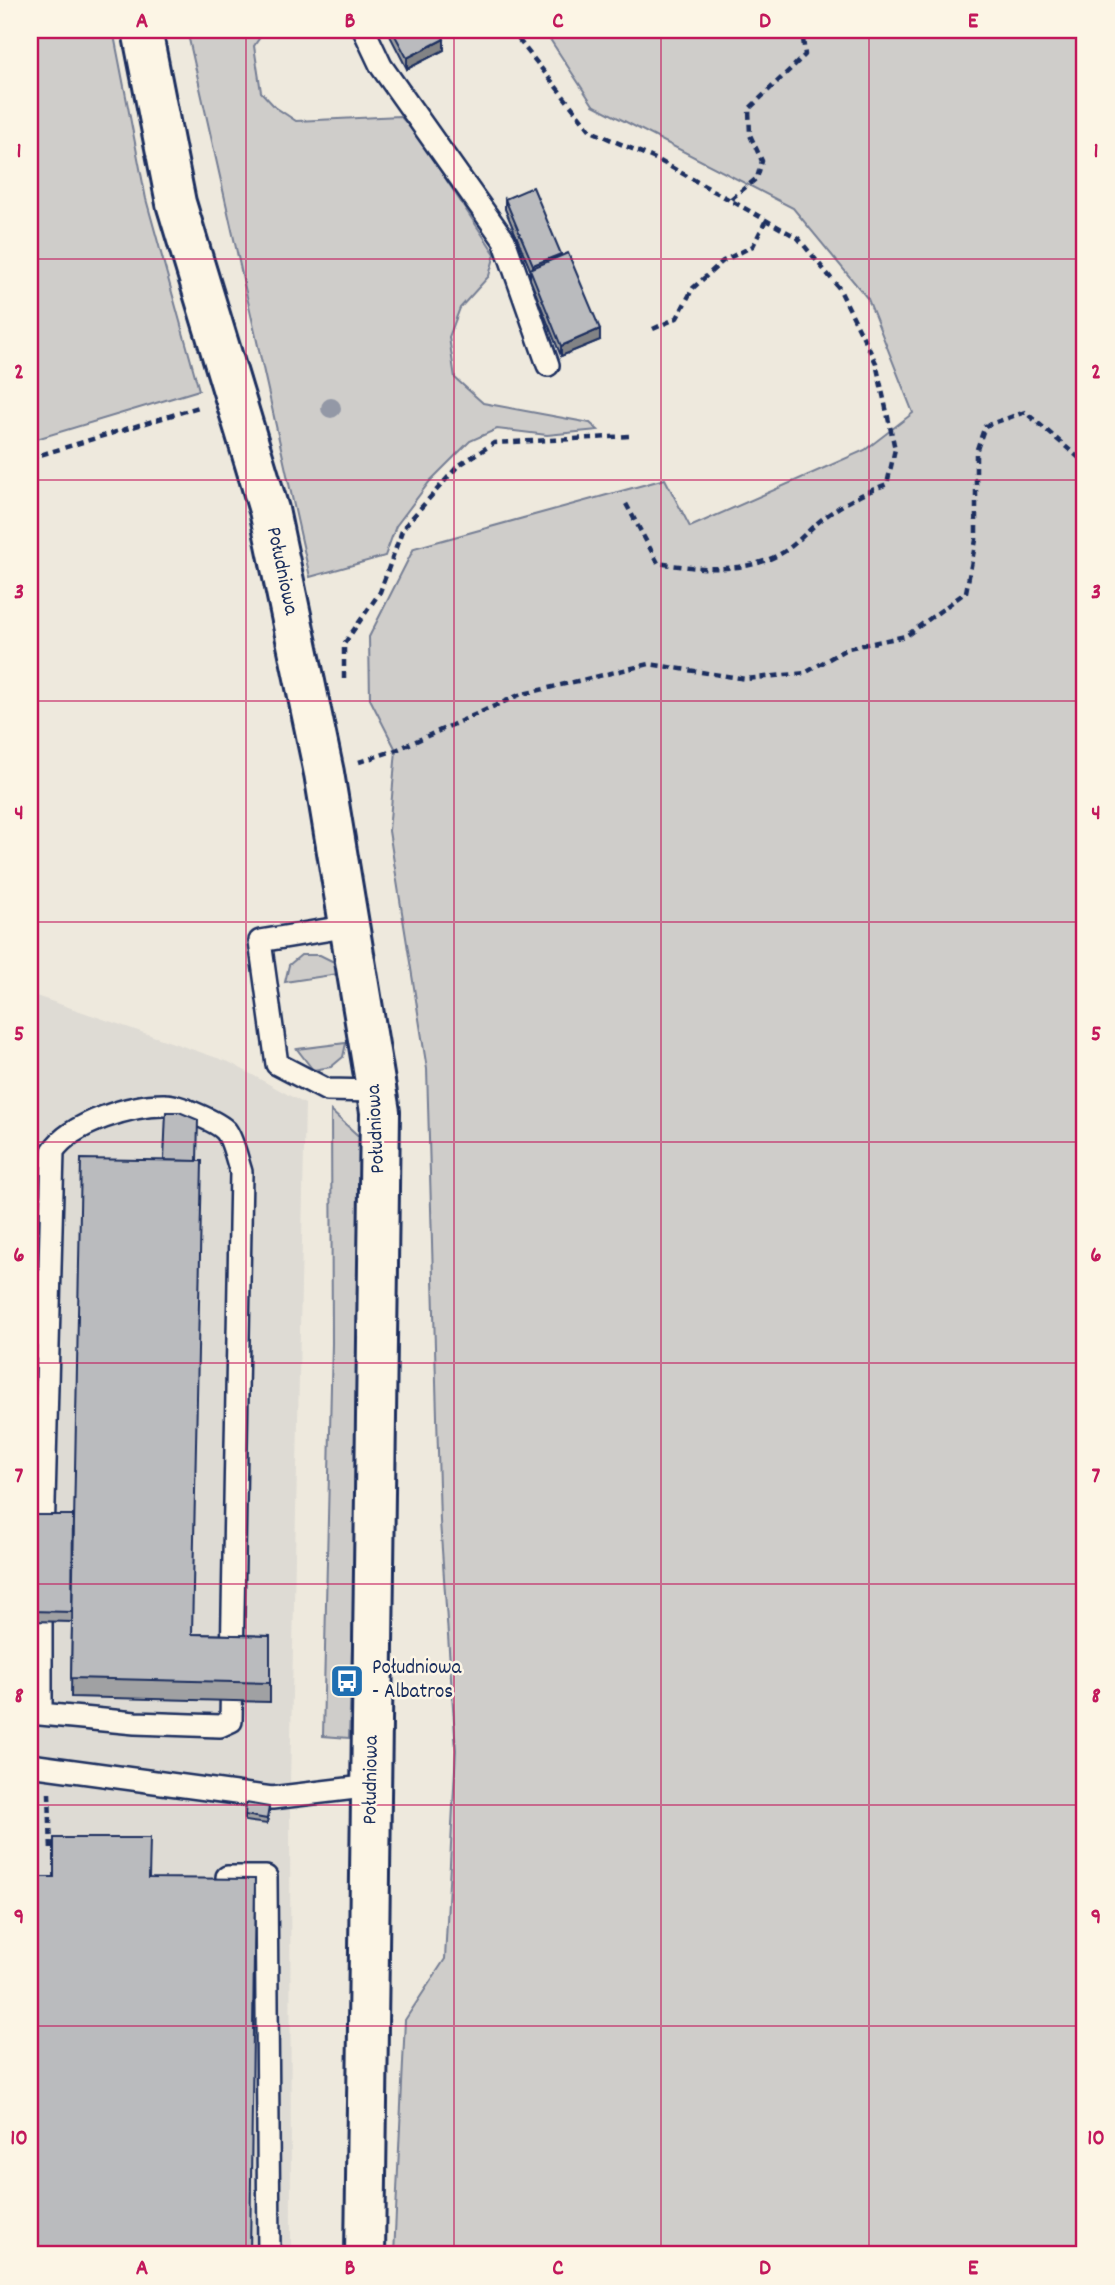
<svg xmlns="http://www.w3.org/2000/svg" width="1115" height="2285" font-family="Dekko,sans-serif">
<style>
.built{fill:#dedbd4}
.green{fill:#cfcdca;stroke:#757e94;stroke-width:2}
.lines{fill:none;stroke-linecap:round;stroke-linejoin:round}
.service-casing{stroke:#1b2f5e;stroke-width:26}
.minor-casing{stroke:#1b2f5e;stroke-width:44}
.path{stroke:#1b2f5e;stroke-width:4.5;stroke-dasharray:7 5;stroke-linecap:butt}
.service{stroke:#fcf5e5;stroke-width:21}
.minor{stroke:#fcf5e5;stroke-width:38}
.tree{fill:#9398a6}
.wall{fill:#a0a1a3;stroke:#1b2f5e;stroke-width:2}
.shaded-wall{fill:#828385;stroke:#1b2f5e;stroke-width:2}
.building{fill:#babbbe;stroke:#1b2f5e;stroke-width:2}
.grid{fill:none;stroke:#c2185b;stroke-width:2;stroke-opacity:0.55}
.labels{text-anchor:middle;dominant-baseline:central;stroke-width:5;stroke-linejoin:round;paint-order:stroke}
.street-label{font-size:21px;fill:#1b2f5e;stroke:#fcf5e5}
.poi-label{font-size:21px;fill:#1b2f5e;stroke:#fcf5e5;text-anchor:start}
.neatline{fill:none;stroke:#c2185b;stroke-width:2.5}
.grid-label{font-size:23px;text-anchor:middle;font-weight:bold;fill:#c2185b}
</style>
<rect width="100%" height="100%" fill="#eee9dd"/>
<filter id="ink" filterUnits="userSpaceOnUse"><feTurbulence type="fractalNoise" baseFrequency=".0143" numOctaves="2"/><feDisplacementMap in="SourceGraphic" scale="14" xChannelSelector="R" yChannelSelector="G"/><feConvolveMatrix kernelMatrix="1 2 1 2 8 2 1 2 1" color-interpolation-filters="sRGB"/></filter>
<g filter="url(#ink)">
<!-- built -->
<path class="built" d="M 30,994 L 229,1062 L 305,1104 L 290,1784 L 291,2255 L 30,2255 Z"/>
<!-- green -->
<path class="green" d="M 30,30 L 113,30 L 146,199 L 199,390 L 30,441 Z
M 187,30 L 265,30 L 254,46 L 261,92 L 275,107 L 296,121 L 400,116 L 415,132 L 495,254 L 489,276 L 460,308 L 449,337 L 455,378 L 483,403 L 590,423 L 598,430 L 547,435 L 497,429 L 470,441 L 430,481 L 396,526 L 385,556 L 310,577 Z
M 544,30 L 1085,30 L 1085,2255 L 394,2255 L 405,2020 L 445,1959 L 456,1750 L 440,1521 L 427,1069 L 389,831 L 396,750 L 370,699 L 369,637 L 414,548 L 665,479 L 690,527 L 865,450 L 913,413 L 868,299 L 793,208 L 593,105 Z
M 301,955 L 320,955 L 334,962 L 338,974 L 285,982 L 289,965 Z
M 346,1043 L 343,1057 L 331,1067 L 313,1070 L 297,1049 Z
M 331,1111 L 364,1141 L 362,1358 L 349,1738 L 323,1736 L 332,1343 Z"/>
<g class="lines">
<!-- service casing -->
<g class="service-casing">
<path id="service" d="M 364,30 L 381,66 L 504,240 L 548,365
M 350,926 L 260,941 L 277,1064 L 327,1090 L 377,1091
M 41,1594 L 41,1714
M 30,1713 L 135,1723 L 220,1726 L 231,1721 L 241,1172 C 237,1160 233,1140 226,1131 C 218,1122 178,1105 166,1105 C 133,1104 71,1123 53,1151 L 43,1541
M 30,1765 L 272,1798 L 372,1786
M 227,1877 L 266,1877 L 269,2255"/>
</g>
<!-- minor casing -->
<g class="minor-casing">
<path id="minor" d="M 142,30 L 176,203 L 269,510 L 324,773 L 380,1112 L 365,2255"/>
</g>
<!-- path -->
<path class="path" d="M 511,30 L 591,131 L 660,161 L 798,238 L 839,288 L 876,363 L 895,449 L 887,484 C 864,493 841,504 821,520 C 808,530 795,546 780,554 C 745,574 695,569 658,563 L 624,500
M 731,199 L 757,178 L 762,161 L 750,135 L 749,109 L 805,55 L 802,30
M 653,329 L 677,318 L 693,288 L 723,261 L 753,246 L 765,222
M 30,458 L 199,407
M 344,679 L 344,644 L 380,592 L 403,528 L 458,466 L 494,443 L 630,436
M 359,762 L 396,750 L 519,695 L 649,664 L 746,679 L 805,673 L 848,648 L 906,636 L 966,592 L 976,540 L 976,452 L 985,426 L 1025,412 L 1085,463
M 49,1793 L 51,1851 L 58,1851
M 143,1852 L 153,1852"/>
<!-- service -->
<use href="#service" class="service"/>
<!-- minor -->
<use href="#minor" class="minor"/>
</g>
<!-- trees -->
<circle class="tree" cx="331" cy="408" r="10"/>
<!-- wall -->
<path class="wall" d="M 387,30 L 439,30 L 444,50 L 407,69 Z
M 505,199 L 561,256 L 600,340 L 561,356 L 530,279 L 530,269 L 505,209 Z
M 30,1515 L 193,1634 L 270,1636 L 270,1702 L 71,1697 L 72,1622 L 30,1621 Z
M 269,1812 L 267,1824 L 245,1821 L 245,1815 Z"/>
<!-- shaded-wall -->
<path class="shaded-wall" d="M 444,39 L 444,50 L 407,69 L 407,58 Z
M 561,254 L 561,264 L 533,275 L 533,265 Z
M 600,329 L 600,340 L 561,356 L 561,346 Z"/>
<!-- building -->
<path class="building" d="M 392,30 L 439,30 L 444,39 L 407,58 Z
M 533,187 L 561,254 L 533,265 L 505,199 Z
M 568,253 L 600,329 L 561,346 L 530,269 Z
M 166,1112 L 179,1112 L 198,1120 L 197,1161 L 164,1160 Z
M 81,1159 L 202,1161 L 192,1634 L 270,1636 L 270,1683 L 71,1678 Z
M 30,1515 L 73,1515 L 72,1612 L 30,1611 Z
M 246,1803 L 269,1807 L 267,1819 L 245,1815 Z
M 54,1838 L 150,1838 L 149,1878 L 255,1879 L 250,2255 L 30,2255 L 30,1877 L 54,1877 Z"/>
</g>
<!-- grid -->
<path class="grid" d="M 246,30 L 246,2255M 454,30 L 454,2255M 661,30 L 661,2255M 869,30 L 869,2255M 30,259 L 1085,259M 30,480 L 1085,480M 30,701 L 1085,701M 30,922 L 1085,922M 30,1142 L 1085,1142M 30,1363 L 1085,1363M 30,1584 L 1085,1584M 30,1805 L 1085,1805M 30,2026 L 1085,2026"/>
<!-- icons -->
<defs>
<g id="bus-square" transform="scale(1.75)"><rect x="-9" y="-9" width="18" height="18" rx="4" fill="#1f6fb2" stroke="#fcf5e5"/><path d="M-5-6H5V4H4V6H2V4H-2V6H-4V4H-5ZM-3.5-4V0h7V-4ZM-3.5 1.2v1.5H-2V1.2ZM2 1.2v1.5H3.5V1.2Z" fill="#fff"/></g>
</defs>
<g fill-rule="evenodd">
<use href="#bus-square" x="347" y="1681"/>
</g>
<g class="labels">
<!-- street labels -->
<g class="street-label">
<text transform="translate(281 571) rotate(78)">Południowa</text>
<text transform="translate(377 1129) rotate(-93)">Południowa</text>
<text transform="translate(372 1780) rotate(-89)">Południowa</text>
</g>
<!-- poi labels -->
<g class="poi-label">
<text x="372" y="1669">Południowa<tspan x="372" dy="24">- Albatros</tspan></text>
</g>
</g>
<!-- margin -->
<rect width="1115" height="2285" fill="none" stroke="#fcf5e5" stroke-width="77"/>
<rect x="38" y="38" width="1038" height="2208" class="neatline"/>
<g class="grid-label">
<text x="142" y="27">A</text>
<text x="350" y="27">B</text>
<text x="558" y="27">C</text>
<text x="765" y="27">D</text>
<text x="973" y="27">E</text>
<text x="19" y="157">1</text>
<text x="1096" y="157">1</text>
<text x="19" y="378">2</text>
<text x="1096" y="378">2</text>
<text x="19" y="598">3</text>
<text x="1096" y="598">3</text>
<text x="19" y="819">4</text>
<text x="1096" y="819">4</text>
<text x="19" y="1040">5</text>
<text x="1096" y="1040">5</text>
<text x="19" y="1261">6</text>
<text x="1096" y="1261">6</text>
<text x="19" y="1482">7</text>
<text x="1096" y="1482">7</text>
<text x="19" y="1702">8</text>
<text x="1096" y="1702">8</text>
<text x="19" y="1923">9</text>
<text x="1096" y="1923">9</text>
<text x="19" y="2144">10</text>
<text x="1096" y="2144">10</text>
<text x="142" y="2274">A</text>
<text x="350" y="2274">B</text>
<text x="558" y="2274">C</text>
<text x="765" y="2274">D</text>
<text x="973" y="2274">E</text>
</g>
</svg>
